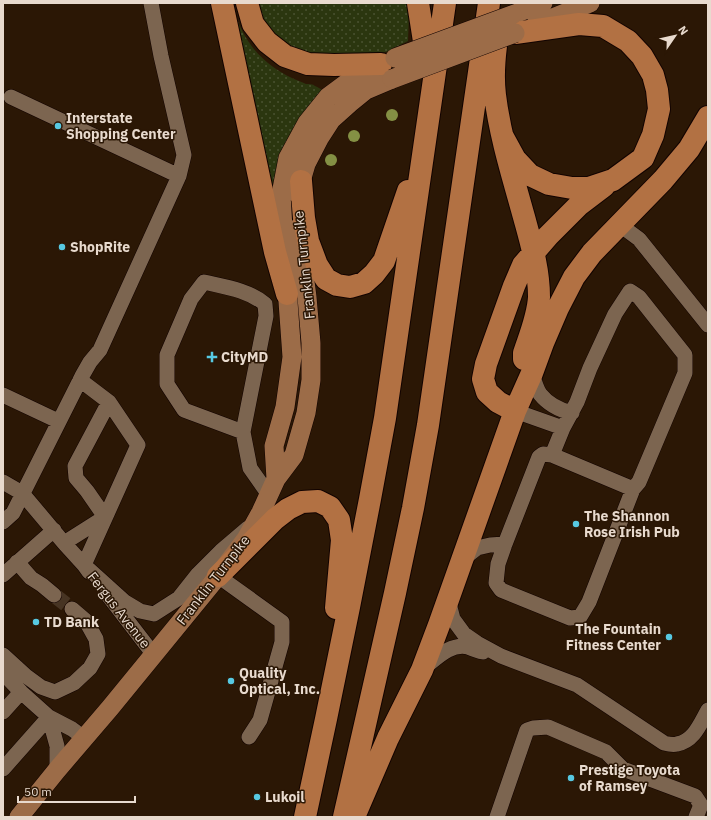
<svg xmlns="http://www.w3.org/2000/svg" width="711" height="820" font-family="'IBM Plex Sans',sans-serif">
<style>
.grass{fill:url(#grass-dots)}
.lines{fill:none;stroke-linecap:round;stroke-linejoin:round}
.minor-tunnel{stroke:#473423;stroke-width:15;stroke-dasharray:15 8;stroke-linecap:butt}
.minor-casing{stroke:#120300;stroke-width:16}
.major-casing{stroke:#120300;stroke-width:20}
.highway-casing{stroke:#120300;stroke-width:24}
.minor{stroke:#7c6550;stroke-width:15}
.major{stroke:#9c6c48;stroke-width:19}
.highway{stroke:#b27143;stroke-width:22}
.major-bridge-casing{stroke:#120300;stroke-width:20;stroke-linecap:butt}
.major-bridge{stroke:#9c6c48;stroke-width:19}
.tree{fill:#849044}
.poi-dot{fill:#57c9e2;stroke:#2b1705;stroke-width:1.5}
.labels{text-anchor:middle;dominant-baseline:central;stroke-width:3;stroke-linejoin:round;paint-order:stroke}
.poi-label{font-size:14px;font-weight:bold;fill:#e8dace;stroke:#2b1705;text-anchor:start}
.street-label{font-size:14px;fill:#e8dace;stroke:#2b1705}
</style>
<defs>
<pattern id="grass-dots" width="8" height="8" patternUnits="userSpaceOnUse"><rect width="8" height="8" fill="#2b360f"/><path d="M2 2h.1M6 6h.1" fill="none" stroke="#4a5231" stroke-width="1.8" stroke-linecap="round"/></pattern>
</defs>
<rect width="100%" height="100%" fill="#2b1705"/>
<!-- grass -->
<path class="grass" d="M 256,3 L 408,3 L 409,14 L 408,41 L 386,52 L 364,59 L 320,60 L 276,40 L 262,20 Z
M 234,10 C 243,41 262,64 292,78 C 296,80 302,82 306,84 C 309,84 313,84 315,86 C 318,87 321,89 323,91 L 272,204 Z"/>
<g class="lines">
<!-- minor-tunnel -->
<path class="minor-tunnel" d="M 54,595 L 72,609"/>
<!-- minor casing -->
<g class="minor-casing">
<path id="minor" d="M 11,97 L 179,176
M 620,225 L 639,239 L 708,325
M 630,291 L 639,297 L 685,355 L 685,373 L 639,482 L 633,489 L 589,602 L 580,617 L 570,618 L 501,590 L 496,583 L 498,564 L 505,544 L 539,457 L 543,454 L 552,455 L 563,428 L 577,402 L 590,368 L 615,314 Z
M 532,373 C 534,380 536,388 540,394 C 548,404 559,410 572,413
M 80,380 L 109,402 L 138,445 L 84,565 L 89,572
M 3,395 L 58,421
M 515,411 L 563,428
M 243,432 L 184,410 L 167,384 L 167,355 L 191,299 L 204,282 C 226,287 248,290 265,304 L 266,316 L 243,432 L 250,468 L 269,495
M 552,455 L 633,489
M 3,482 L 22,493 L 64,543 L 84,565 L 125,602 L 140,611 L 154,614 L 179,598 L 198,574 L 221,551 L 248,528
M 105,517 L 87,491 L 76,478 L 75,466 L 109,402
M 3,522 L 13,513 L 82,376 L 90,362 L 100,350 L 179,176 L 184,155 L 161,56 L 151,3
M 64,543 L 105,517
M 463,559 L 477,548 L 490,545 L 505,544
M 17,562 L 31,578 L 42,585 L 54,595
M 3,575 L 54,530
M 218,576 L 282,622 L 282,642 L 260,720 L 249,737
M 107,594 L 154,655
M 448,600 L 453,619 L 464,634 L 477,643 L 501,656 L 577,685 L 664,743 C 668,744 673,745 677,744 C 694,741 700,724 708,710
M 3,655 L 26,676 L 41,687 L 55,692 L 74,683 L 90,668 L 98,654 L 96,639 L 86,621 L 72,609
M 424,668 C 437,658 450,643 468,647 C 473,649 478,651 483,652
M 3,673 L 21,692 L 3,712
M 21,692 L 49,717 L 72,729 L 84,738
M 49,717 L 57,746 L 57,770
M 3,769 L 49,717
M 497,817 L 527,730 L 533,728 L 548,727 L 606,752 L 623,769 L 695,796 L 701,805 L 696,817"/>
</g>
<!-- major casing -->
<g class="major-casing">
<path id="major" d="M 512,15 L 543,3
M 535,25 L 590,3
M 299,195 L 301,181 L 306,164 L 320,137 L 331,120 L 350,103 L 366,90 L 392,79
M 276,479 L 274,446 L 285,407 L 292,357 L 284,246 L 281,194 L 288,158 L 307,123 L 328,97 L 355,77 L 381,64
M 19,817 L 57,770 L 110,708 L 218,576 L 246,539 L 261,512 L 276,479 L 294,455 L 306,413 L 311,380 L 311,343 L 307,297 L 298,228"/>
</g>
<!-- highway casing -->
<g class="highway-casing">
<path id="highway" d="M 222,3 L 275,252 L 287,294
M 247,3 L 253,24 L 267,42 L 285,56 L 308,64 L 334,65 L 381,64
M 418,3 L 428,67
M 496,46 C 494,62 493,79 495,95 C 500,136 513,177 524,217 C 531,243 539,269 539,297 C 538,316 530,335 524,353 L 524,359
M 503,137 L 515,159 L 530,175 L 549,184 L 572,188 L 589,188 L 613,180 L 643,158 L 653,135 L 659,109 L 657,90 L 653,75 L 642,56 L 628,41 L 603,26 L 579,24 L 515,33
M 301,181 L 304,218 L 308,241 L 317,265 L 326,279 L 337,285 L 350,287 L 364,283 L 374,274 L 384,261 L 408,191
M 515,411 L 498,402 L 487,392 L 483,379 L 486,364 L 514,286 L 523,265 L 548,236 L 579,205 L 604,186
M 218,576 L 275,519 L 288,509 L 302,502 L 318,501 L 330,507 L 339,520 L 342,540 L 336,608
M 305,817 L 326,719 L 349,607 L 370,499 L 385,418 L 445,3
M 344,817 L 395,593 L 413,508 L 428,425 L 489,3
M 354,817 L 388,738 L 422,670 L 439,625 L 515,411 L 532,373 L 543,343 L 558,308 L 574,277 L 592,253 L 663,180 L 689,149 L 708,117"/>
</g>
<!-- minor -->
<use href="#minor" class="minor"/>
<!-- major -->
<use href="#major" class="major"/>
<!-- highway -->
<use href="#highway" class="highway"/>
<!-- major-bridge casing -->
<g class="major-bridge-casing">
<path id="major-bridge" d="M 395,58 L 512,15
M 392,79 L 515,33"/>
</g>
<!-- major-bridge -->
<use href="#major-bridge" class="major-bridge"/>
</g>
<!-- trees -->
<g class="tree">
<circle cx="392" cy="115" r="6"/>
<circle cx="354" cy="136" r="6"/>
<circle cx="331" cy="160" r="6"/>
</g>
<!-- markers -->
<g class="poi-dot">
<circle cx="58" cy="126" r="4"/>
<circle cx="62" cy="247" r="4"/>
<path d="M210 351h4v4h4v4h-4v4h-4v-4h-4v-4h4z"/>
<circle cx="576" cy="524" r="4"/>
<circle cx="36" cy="622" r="4"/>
<circle cx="669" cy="637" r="4"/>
<circle cx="231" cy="681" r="4"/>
<circle cx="571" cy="778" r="4"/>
<circle cx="257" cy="797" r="4"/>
</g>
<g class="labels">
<!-- poi labels -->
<g class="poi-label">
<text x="66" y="118">Interstate<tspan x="66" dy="16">Shopping Center</tspan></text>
<text x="70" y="247">ShopRite</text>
<text x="221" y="357">CityMD</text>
<text x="584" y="516">The Shannon<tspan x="584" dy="16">Rose Irish Pub</tspan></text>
<text x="44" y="622">TD Bank</text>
<text x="661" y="629" text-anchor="end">The Fountain<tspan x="661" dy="16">Fitness Center</tspan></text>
<text x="239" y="673">Quality<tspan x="239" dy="16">Optical, Inc.</tspan></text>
<text x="579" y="770">Prestige Toyota<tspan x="579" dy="16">of Ramsey</tspan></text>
<text x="265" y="797">Lukoil</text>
</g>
<!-- street labels -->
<g class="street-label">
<text transform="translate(304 265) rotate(-96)">Franklin Turnpike</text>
<text transform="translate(213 580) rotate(-52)">Franklin Turnpike</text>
<text transform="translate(119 610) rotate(52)">Fergus Avenue</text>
</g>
</g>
<!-- border -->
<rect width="711" height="820" fill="none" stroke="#e8dace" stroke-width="8"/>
<!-- north arrow -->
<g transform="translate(675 36) rotate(56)" stroke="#2b1705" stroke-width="3" paint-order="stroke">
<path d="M0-3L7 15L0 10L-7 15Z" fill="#e8dace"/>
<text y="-6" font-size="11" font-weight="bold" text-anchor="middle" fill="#e8dace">N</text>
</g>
<!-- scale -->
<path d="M18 796v6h117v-6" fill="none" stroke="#e8dace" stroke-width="2"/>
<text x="24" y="796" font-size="12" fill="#e8dace" stroke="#2b1705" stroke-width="3" paint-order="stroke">50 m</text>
</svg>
